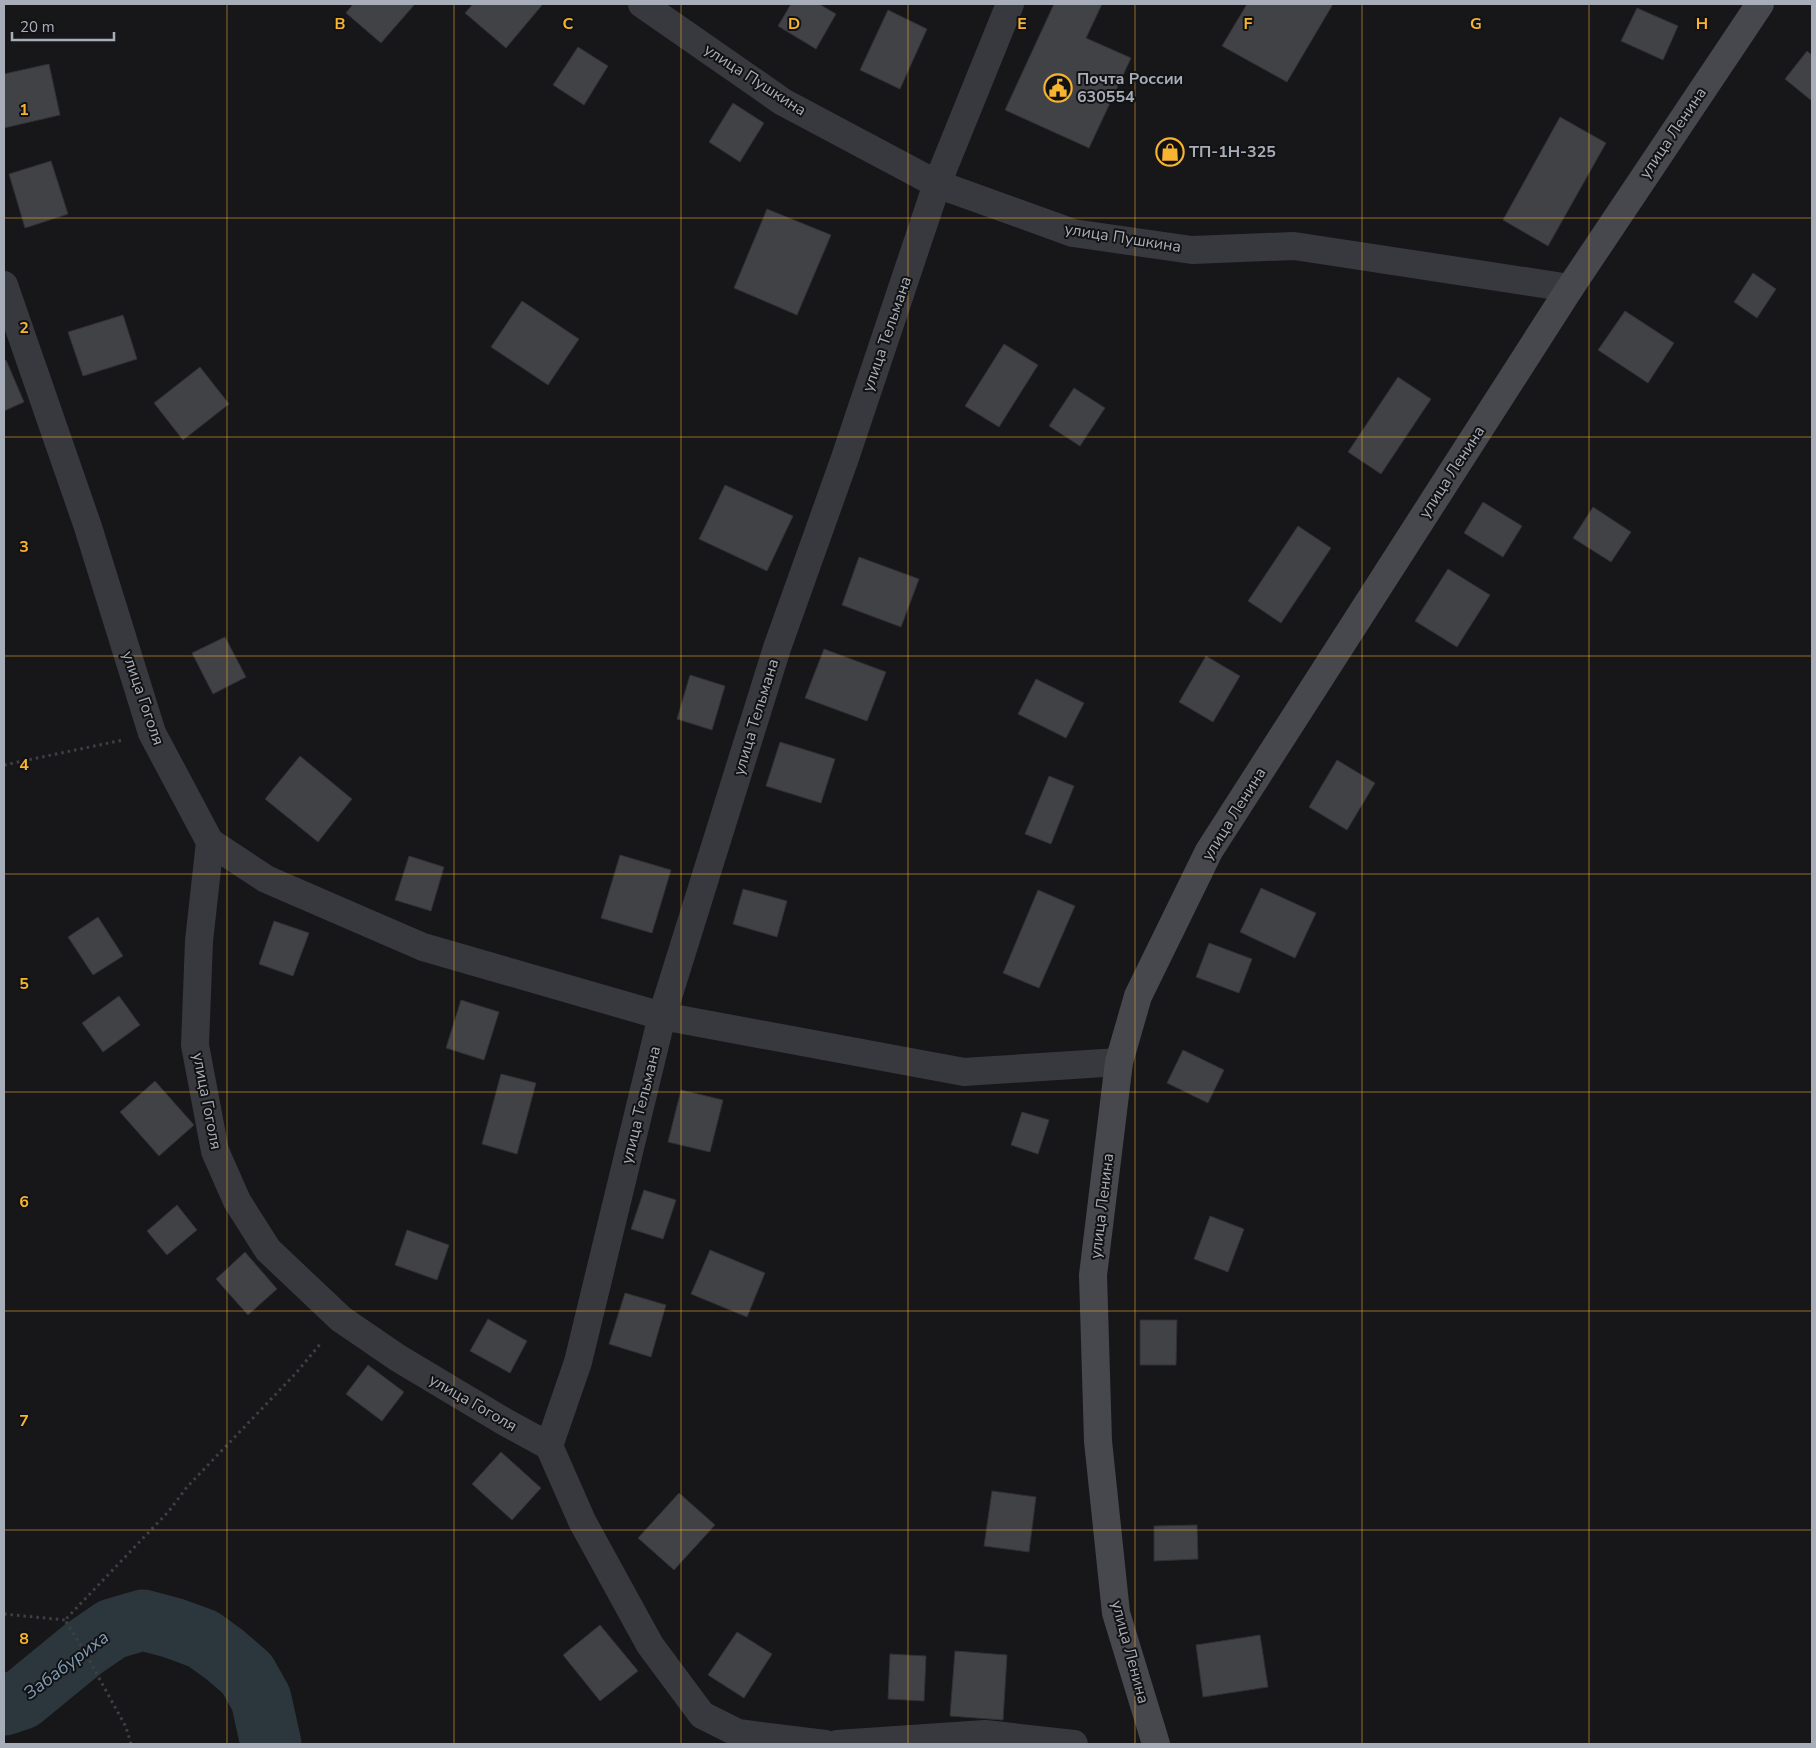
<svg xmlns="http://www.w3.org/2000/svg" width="1816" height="1748" font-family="'Nunito Sans',sans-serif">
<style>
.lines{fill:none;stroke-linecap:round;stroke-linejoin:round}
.river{stroke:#2c363d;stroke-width:61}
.building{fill:#414246;stroke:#313135}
.path{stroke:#3e4045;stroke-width:3;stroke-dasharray:2.5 4;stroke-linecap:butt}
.street{stroke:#38393e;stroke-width:28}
.secondary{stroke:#46484e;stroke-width:28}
.grid{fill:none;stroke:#f7b431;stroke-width:1;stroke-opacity:0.55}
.labels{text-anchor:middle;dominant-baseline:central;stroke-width:4;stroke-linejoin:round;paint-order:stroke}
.poi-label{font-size:16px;font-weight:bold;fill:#a8aeb9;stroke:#121214;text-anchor:start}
.street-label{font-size:16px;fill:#a8aeb9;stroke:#121214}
.water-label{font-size:18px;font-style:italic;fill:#7f9cb5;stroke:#121214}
.grid-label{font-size:16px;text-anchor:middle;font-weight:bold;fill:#f7b431;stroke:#121214;stroke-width:4;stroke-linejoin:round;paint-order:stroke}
</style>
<rect width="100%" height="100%" fill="#171719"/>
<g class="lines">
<!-- river -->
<path class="river" d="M 4,1705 L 22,1699 L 83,1649 L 112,1629 L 143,1620 L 173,1628 L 203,1639 L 225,1655 L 247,1674 L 261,1699 L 271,1744"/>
</g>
<!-- building -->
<path class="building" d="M 353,4 L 415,4 L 381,43 L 346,13 Z
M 473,4 L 543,4 L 506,48 L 465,13 Z
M 791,4 L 819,4 L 836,14 L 816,49 L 778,26 Z
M 1054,4 L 1102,4 L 1086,38 L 1131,58 L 1089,148 L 1005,110 Z
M 1247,4 L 1333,4 L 1287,82 L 1222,46 Z
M 1637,8 L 1678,26 L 1663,60 L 1621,41 Z
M 888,10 L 927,29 L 900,89 L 860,70 Z
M 578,47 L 608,66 L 584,105 L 553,85 Z
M 1807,51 L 1812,55 L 1812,101 L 1785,79 Z
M 49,64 L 60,115 L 4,128 L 4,74 Z
M 733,103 L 764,123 L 740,162 L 709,142 Z
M 1560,117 L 1606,143 L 1548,246 L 1503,220 Z
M 51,161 L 68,214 L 25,228 L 9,174 Z
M 767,209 L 831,235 L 797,315 L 734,288 Z
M 1753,273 L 1776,289 L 1757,318 L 1734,302 Z
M 522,301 L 579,339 L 548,385 L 491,347 Z
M 1625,311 L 1674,343 L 1648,383 L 1598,350 Z
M 123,315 L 137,359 L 83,376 L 68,332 Z
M 1004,344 L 1038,365 L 999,427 L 965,406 Z
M 6,360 L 24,402 L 4,411 L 4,361 Z
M 200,367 L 229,404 L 183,440 L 154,403 Z
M 1398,377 L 1431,399 L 1381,474 L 1348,452 Z
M 1074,388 L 1105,408 L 1080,446 L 1049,426 Z
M 725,485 L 793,516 L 767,571 L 699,539 Z
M 1483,502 L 1522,526 L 1503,557 L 1464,533 Z
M 1593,507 L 1631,532 L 1611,562 L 1573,538 Z
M 1298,526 L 1331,548 L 1281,623 L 1248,601 Z
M 859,557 L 919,579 L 901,627 L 842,605 Z
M 1448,569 L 1490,595 L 1457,647 L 1415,621 Z
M 225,637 L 246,677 L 213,694 L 192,653 Z
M 824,649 L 886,672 L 867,721 L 805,698 Z
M 1206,656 L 1240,676 L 1213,722 L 1179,702 Z
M 690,675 L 725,686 L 712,730 L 677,719 Z
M 1036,679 L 1084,703 L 1066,738 L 1018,714 Z
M 780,742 L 835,759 L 821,803 L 766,786 Z
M 300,756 L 352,799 L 318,842 L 265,799 Z
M 1337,760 L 1375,783 L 1347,830 L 1309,807 Z
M 1049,776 L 1074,786 L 1051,844 L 1025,834 Z
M 620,855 L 671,870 L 652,933 L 601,918 Z
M 409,856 L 444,867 L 431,911 L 395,900 Z
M 1261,888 L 1316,913 L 1295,958 L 1240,932 Z
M 743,889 L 787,901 L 777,937 L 733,924 Z
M 1038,890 L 1075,906 L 1039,988 L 1003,973 Z
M 98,917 L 123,956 L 93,975 L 68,937 Z
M 274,921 L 309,933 L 293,976 L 259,964 Z
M 1209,943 L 1252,959 L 1239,993 L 1196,977 Z
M 119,996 L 140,1025 L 103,1052 L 82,1023 Z
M 461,1000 L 499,1012 L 484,1060 L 446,1048 Z
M 1183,1050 L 1224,1070 L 1208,1103 L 1167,1083 Z
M 501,1074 L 536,1083 L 517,1154 L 482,1144 Z
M 155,1081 L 194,1125 L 159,1156 L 120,1112 Z
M 681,1090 L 723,1100 L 710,1152 L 668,1142 Z
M 1022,1112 L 1049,1120 L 1038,1154 L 1011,1145 Z
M 644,1190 L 676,1200 L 663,1239 L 631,1229 Z
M 177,1205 L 197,1230 L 167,1255 L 147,1231 Z
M 1210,1216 L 1244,1229 L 1228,1272 L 1194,1259 Z
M 407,1230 L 449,1245 L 437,1280 L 395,1265 Z
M 710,1250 L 765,1273 L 747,1317 L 691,1294 Z
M 245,1252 L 277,1289 L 248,1315 L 216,1279 Z
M 625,1293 L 666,1305 L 651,1357 L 609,1344 Z
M 488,1319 L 527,1341 L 510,1373 L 470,1351 Z
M 1140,1320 L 1177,1320 L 1176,1365 L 1140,1365 Z
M 368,1365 L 404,1392 L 382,1421 L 346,1394 Z
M 501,1452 L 541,1488 L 512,1520 L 472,1484 Z
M 992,1491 L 1036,1497 L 1029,1552 L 984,1546 Z
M 679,1493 L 715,1525 L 674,1570 L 638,1538 Z
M 1197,1525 L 1198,1559 L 1154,1561 L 1154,1526 Z
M 600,1625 L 638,1671 L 600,1701 L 563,1655 Z
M 737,1632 L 772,1654 L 744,1698 L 708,1675 Z
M 1260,1635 L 1268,1687 L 1203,1697 L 1196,1645 Z
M 955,1651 L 1007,1655 L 1003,1720 L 950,1716 Z
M 890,1654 L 926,1656 L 924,1701 L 888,1699 Z"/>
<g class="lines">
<!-- path -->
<path class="path" d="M 4,765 L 123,740
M 4,1614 L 65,1620
M 131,1744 L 126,1727 L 83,1649 L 65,1620 L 169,1511 L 187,1487 L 296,1373 L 321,1343"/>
<!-- street -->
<path class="street" d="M 642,4 L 783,102 L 937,184 L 1073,233 L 1192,250 L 1294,246 L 1570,288
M 4,285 L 88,527 L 152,733 L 210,842 L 199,941 L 195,1045 L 215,1151 L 237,1201 L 268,1250 L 341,1319 L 398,1358 L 505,1422 L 549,1446 L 582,1521 L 650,1645 L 702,1715 L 738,1733 L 825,1744
M 210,842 L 266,879 L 423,947 L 662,1016 L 964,1072 L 1119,1062
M 549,1446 L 578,1362 L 662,1016 L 777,648 L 845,458 L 937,184 L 1010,4
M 837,1744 L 985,1734 L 1074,1744"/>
<!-- secondary -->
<path class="secondary" d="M 1156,1744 L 1116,1613 L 1098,1441 L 1093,1275 L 1119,1062 L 1138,996 L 1209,851 L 1570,288 L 1760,4"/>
</g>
<!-- grid -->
<path class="grid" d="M 227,4 L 227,1744M 454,4 L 454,1744M 681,4 L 681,1744M 908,4 L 908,1744M 1135,4 L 1135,1744M 1362,4 L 1362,1744M 1589,4 L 1589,1744M 4,218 L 1812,218M 4,437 L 1812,437M 4,656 L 1812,656M 4,874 L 1812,874M 4,1092 L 1812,1092M 4,1311 L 1812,1311M 4,1530 L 1812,1530"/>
<!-- icons -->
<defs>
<g id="civic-ring" transform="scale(1.4375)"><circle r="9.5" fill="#121214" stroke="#f7b431" stroke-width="1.5"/><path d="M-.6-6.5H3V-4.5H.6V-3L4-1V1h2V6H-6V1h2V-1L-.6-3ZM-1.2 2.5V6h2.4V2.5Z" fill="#f7b431"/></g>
<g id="shop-ring" transform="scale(1.4375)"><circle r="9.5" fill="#121214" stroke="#f7b431" stroke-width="1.5"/><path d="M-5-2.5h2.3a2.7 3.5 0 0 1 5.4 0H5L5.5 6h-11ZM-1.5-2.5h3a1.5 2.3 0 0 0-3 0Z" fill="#f7b431"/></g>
</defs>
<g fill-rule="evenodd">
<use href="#civic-ring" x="1058" y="88"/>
<use href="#shop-ring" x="1170" y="152"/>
</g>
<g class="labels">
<!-- poi labels -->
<g class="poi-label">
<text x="1077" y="79">Почта России<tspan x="1077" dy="18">630554</tspan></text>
<text x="1189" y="152">ТП-1Н-325</text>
</g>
<!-- street labels -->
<g class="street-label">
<text transform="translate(755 80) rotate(33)">улица Пушкина</text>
<text transform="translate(1673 133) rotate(-56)">улица Ленина</text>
<text transform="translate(1123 238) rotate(9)">улица Пушкина</text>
<text transform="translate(887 334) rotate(-71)">улица Тельмана</text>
<text transform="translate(1452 472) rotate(-57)">улица Ленина</text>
<text transform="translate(143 698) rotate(71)">улица Гоголя</text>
<text transform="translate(756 717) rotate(-73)">улица Тельмана</text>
<text transform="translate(1234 814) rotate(-58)">улица Ленина</text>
<text transform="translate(207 1101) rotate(79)">улица Гоголя</text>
<text transform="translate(641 1105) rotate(-76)">улица Тельмана</text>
<text transform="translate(1102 1206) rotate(-83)">улица Ленина</text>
<text transform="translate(473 1403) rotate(30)">улица Гоголя</text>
<text transform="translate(1130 1652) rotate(75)">улица Ленина</text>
</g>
<!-- water labels -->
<g class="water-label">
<text transform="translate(66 1665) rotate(-37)">Забабуриха</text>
</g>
</g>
<g class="grid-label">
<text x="340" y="29">B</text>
<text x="568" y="29">C</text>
<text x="794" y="29">D</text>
<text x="1022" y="29">E</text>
<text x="1248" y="29">F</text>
<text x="1476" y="29">G</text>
<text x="1702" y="29">H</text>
<text x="24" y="115">1</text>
<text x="24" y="333">2</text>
<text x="24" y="552">3</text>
<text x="24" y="770">4</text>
<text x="24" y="989">5</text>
<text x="24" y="1207">6</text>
<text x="24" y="1426">7</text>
<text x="24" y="1644">8</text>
</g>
<!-- border -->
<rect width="1816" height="1748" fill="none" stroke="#a8aeb9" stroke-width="10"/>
<!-- scale -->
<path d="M12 32v8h102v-8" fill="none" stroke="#a8aeb9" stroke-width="2.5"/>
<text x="20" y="32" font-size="15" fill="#a8aeb9" stroke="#121214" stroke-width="4" paint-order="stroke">20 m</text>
</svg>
